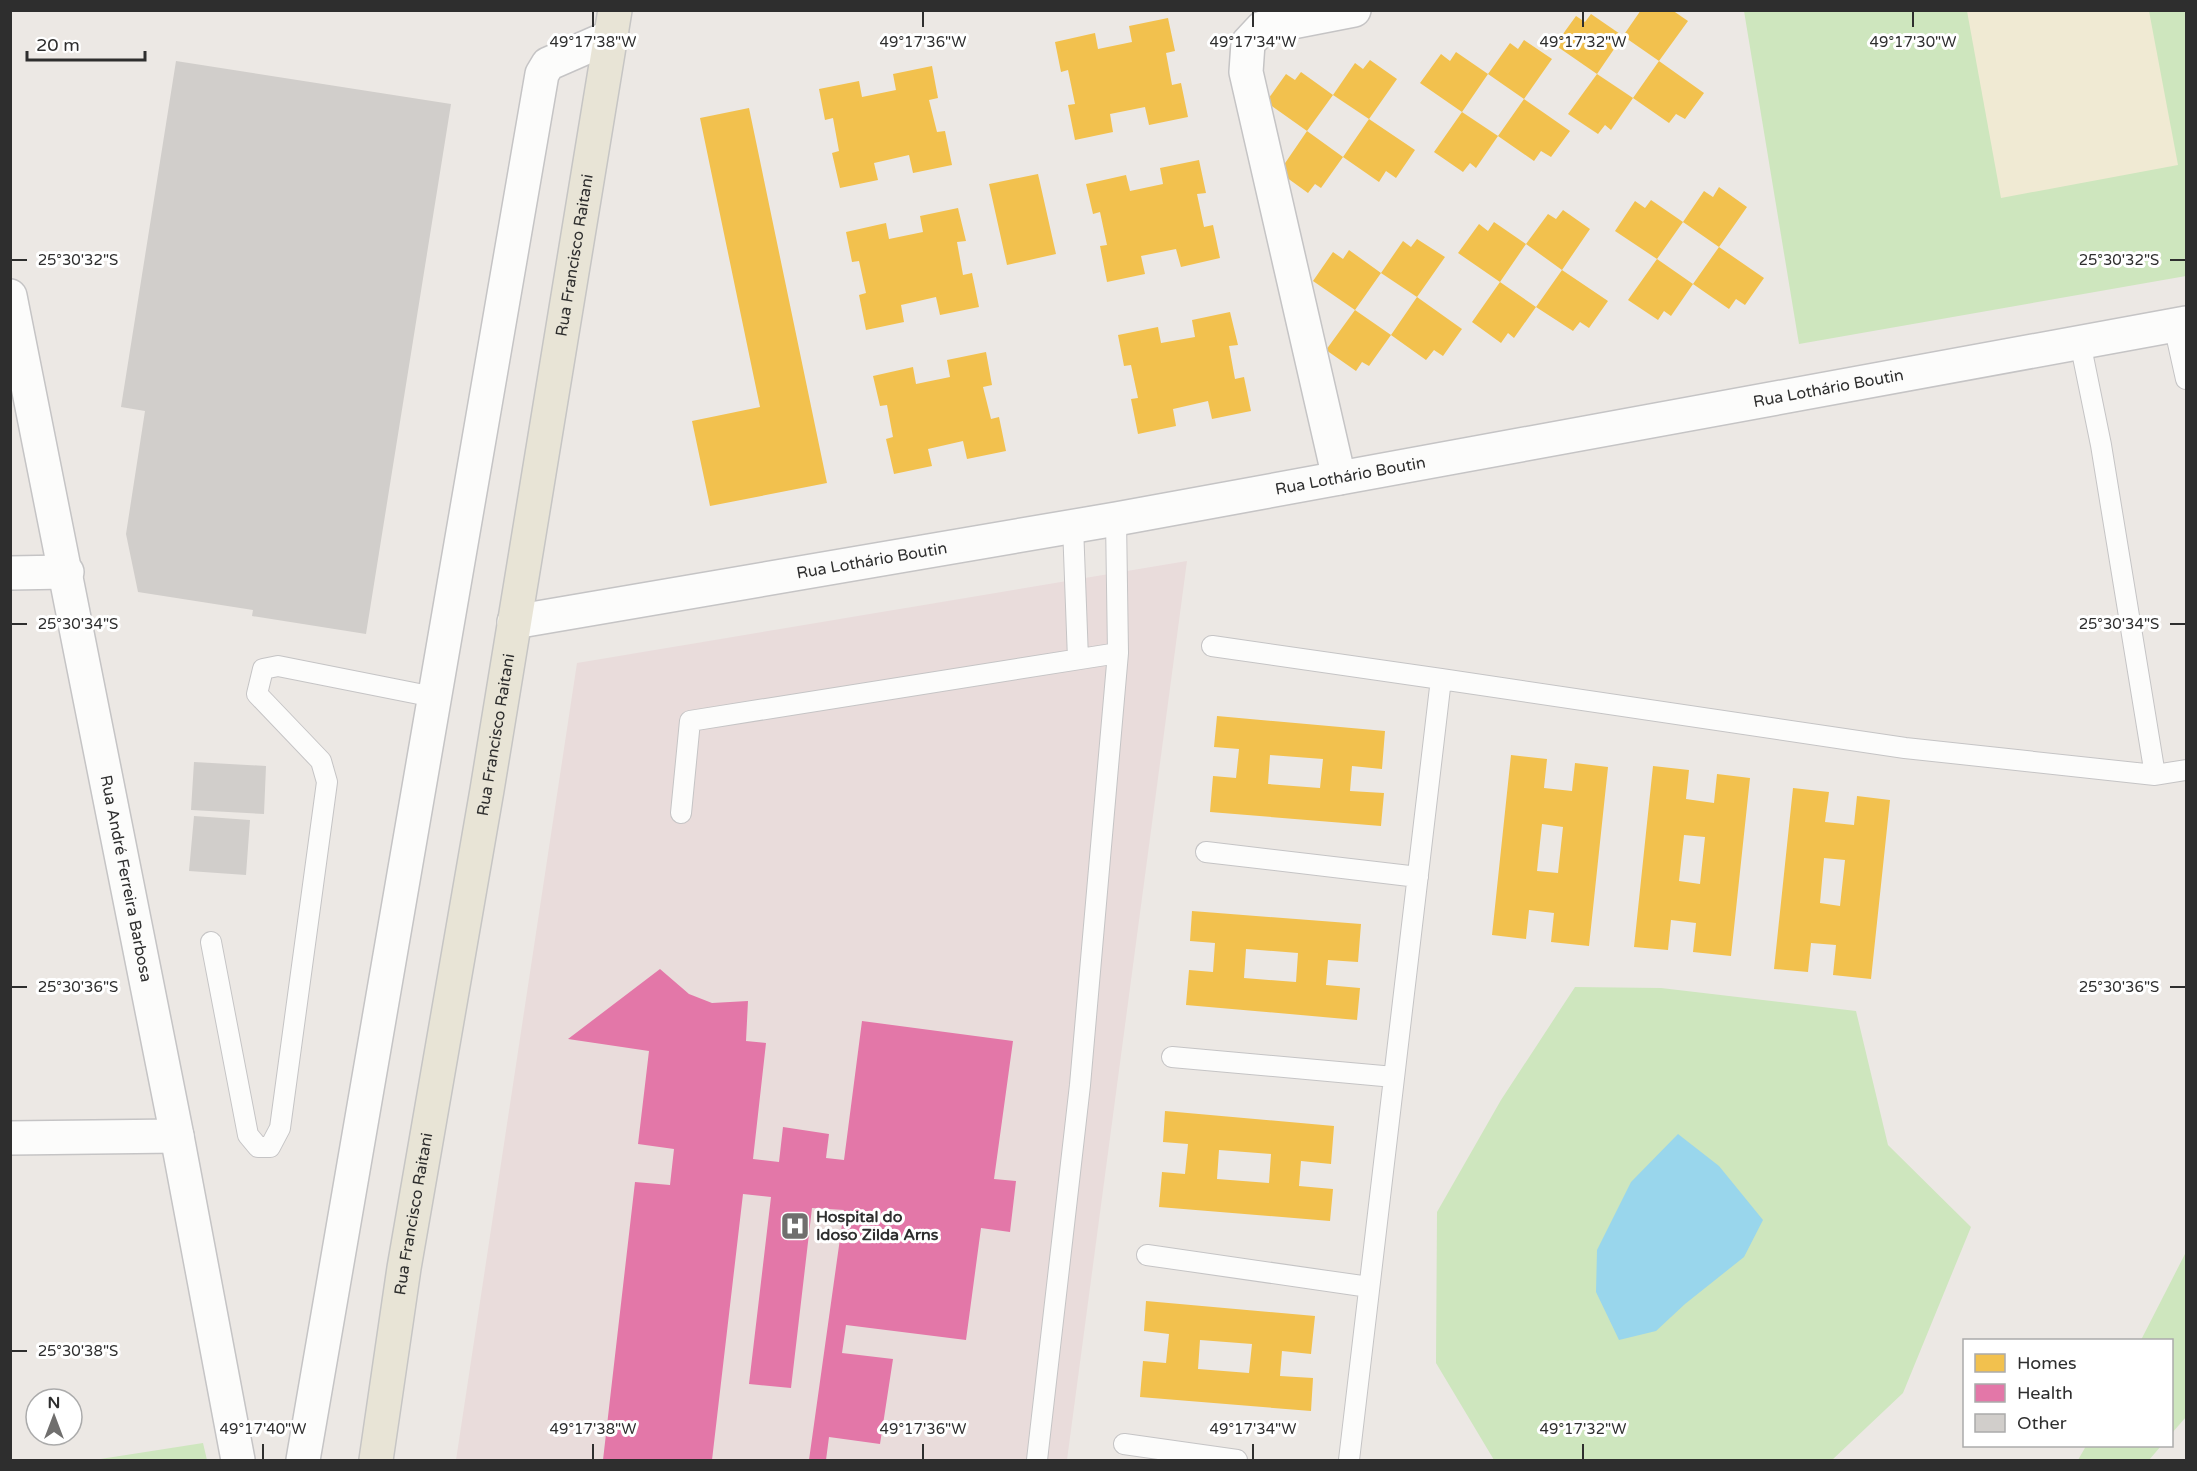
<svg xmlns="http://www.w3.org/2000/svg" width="2197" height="1471" font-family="'Varela Round',sans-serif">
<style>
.medical{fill:#e9dcdb}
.green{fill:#cee6be}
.sand{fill:#f0ead3}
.water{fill:#99d6ec}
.homes{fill:#f2c14e;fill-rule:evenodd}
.health{fill:#e377a8}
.building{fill:#d1cecb}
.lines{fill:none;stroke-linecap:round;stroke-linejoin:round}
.lane-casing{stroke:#c5c4c5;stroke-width:22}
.street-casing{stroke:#c5c4c5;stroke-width:36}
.primary-casing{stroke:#c6c5c4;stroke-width:36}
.lane{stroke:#fcfcfb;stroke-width:20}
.street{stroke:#fcfcfb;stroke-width:33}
.primary{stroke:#e8e4d6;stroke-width:33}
.ticks{fill:none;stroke:#2e2e2e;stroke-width:2}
.labels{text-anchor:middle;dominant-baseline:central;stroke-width:6;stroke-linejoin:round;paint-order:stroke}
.street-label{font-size:16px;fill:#2e2e2e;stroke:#fff}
.poi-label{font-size:16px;font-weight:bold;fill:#2e2e2e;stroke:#fff;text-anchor:start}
.ticks-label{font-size:15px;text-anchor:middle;fill:#2e2e2e;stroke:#fff;stroke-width:6;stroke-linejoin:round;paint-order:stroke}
</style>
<rect width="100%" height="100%" fill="#ece8e4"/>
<!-- medical -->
<path class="medical" d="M 1187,561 L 1067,1460 L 456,1460 L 577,663 Z"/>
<!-- green -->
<path class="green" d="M 1744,11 L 2186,11 L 2186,276 L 1799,344 Z
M 1575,987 L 1661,988 L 1856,1011 L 1888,1145 L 1971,1227 L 1903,1393 L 1832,1460 L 1494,1460 L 1436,1363 L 1437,1212 L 1501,1100 Z
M 2186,1252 L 2186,1417 L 2172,1433 L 2172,1340 L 2141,1340 Z
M 203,1443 L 207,1460 L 94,1460 Z
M 2086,1446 L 2161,1446 L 2149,1460 L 2078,1460 Z"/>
<!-- sand -->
<path class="sand" d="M 1967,11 L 2149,11 L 2178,165 L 2001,198 Z"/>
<!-- water -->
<path class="water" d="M 1678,1134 L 1719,1166 L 1763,1220 L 1744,1257 L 1685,1304 L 1656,1331 L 1619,1340 L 1596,1292 L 1597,1250 L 1631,1182 Z"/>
<!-- homes -->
<path class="homes" d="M 1641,10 L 1672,10 L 1688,21 L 1659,61 L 1623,36 Z
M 1591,14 L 1623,36 L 1597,74 L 1555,45 L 1576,16 L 1585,22 Z
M 1168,18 L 1175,51 L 1166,53 L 1172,85 L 1181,83 L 1188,117 L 1149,125 L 1145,107 L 1110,114 L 1113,132 L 1075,140 L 1068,105 L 1075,104 L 1068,70 L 1061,72 L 1055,42 L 1095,33 L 1098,49 L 1132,42 L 1129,26 Z
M 1524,40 L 1552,59 L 1524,99 L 1570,131 L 1551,157 L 1541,151 L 1534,161 L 1498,136 L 1476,168 L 1470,163 L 1463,172 L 1434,152 L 1462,112 L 1498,136 L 1524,99 L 1488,74 L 1510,43 L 1518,49 Z
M 1456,52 L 1488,74 L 1462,112 L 1420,83 L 1441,54 L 1450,61 Z
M 1370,60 L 1397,79 L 1369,119 L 1333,95 L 1355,63 L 1363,69 Z
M 1659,61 L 1704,93 L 1685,119 L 1676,114 L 1669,123 L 1633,98 Z
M 932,66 L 938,98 L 929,100 L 937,132 L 945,131 L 952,165 L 913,173 L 909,155 L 874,163 L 878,180 L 840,188 L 832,153 L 839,151 L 833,118 L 825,120 L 819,89 L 859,81 L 862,97 L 896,90 L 893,74 Z
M 1301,72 L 1333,95 L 1307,131 L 1266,102 L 1286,74 L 1295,80 Z
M 1597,74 L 1633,98 L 1611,130 L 1605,125 L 1598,134 L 1568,114 Z
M 749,108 L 827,483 L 710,506 L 692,421 L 760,407 L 700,118 Z
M 1369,119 L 1415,150 L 1396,178 L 1386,171 L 1379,182 L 1343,157 Z
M 1307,131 L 1343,157 L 1321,188 L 1315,184 L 1308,193 L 1279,172 Z
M 1199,160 L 1206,193 L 1197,194 L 1204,227 L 1213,225 L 1220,258 L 1181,267 L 1176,249 L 1141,256 L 1145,274 L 1107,282 L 1100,246 L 1107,245 L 1100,212 L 1093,214 L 1086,184 L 1126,175 L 1130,191 L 1163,184 L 1160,168 Z
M 1038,174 L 1056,254 L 1007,265 L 989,184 Z
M 1719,187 L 1747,207 L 1719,247 L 1683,222 L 1704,191 L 1713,197 Z
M 1651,200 L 1683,222 L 1657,259 L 1615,231 L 1635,201 L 1645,208 Z
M 958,208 L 966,241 L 957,242 L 963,275 L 972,273 L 979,307 L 940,315 L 936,297 L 901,305 L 904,322 L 866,330 L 859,295 L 866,293 L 859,261 L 852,262 L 846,232 L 886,223 L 889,239 L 923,232 L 920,216 Z
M 1563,210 L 1590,229 L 1562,270 L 1526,244 L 1548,214 L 1556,219 Z
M 1494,222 L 1526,244 L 1500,282 L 1458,253 L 1479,224 L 1488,231 Z
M 1417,239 L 1445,257 L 1417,297 L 1381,273 L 1355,310 L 1313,281 L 1333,252 L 1343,259 L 1349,250 L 1381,273 L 1403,241 L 1411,247 Z
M 1719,247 L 1764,278 L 1745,305 L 1736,299 L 1729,309 L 1693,284 Z
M 1657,259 L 1693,284 L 1671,316 L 1664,311 L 1658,320 L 1628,300 Z
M 1562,270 L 1608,301 L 1589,328 L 1580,322 L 1573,331 L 1536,307 Z
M 1500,282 L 1536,307 L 1514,338 L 1508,333 L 1501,343 L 1472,322 Z
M 1417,297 L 1462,329 L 1443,356 L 1434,350 L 1426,360 L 1391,335 L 1369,366 L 1362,362 L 1356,371 L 1326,350 L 1355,310 L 1391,335 Z
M 1230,312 L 1238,345 L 1229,346 L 1235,379 L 1244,377 L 1251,411 L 1212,419 L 1208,401 L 1173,409 L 1176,426 L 1138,434 L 1131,399 L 1138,398 L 1131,365 L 1124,366 L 1118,335 L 1158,327 L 1161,343 L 1195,337 L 1192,320 Z
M 986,352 L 992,385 L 983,387 L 991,419 L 999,417 L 1006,451 L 967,459 L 963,441 L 928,449 L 932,466 L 894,474 L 886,439 L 893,437 L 887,405 L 880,406 L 873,376 L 913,367 L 916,384 L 950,377 L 947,360 Z
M 1217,716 L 1385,731 L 1382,769 L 1352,766 L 1350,791 L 1384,793 L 1381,826 L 1210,812 L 1213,776 L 1236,778 L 1239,749 L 1214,747 ZM 1270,755 L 1323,759 L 1320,788 L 1268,784 Z
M 1511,755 L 1547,759 L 1544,788 L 1572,791 L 1575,763 L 1608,767 L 1589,946 L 1551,942 L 1554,913 L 1529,910 L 1526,939 L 1492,935 ZM 1542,824 L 1563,827 L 1558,873 L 1537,871 Z
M 1653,766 L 1689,770 L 1686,799 L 1714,803 L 1717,774 L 1750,778 L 1731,956 L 1693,952 L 1696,923 L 1671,920 L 1668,950 L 1634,947 ZM 1684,835 L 1705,837 L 1700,884 L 1679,881 Z
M 1793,788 L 1829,792 L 1825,822 L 1854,825 L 1857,796 L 1890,800 L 1871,979 L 1833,975 L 1836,945 L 1811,943 L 1808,972 L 1774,969 ZM 1824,858 L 1845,860 L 1840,906 L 1820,903 Z
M 1192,911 L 1361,924 L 1358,962 L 1328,960 L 1326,985 L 1360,988 L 1357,1020 L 1186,1005 L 1189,970 L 1213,972 L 1215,943 L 1190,941 ZM 1246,949 L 1298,953 L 1296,982 L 1244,978 Z
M 1165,1111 L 1334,1126 L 1331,1164 L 1301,1161 L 1299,1186 L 1333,1189 L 1330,1221 L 1159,1207 L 1162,1172 L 1185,1174 L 1188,1144 L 1163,1142 ZM 1219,1150 L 1271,1154 L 1269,1183 L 1217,1179 Z
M 1146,1301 L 1315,1316 L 1311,1354 L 1282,1351 L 1280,1376 L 1313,1378 L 1311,1411 L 1140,1397 L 1143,1361 L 1166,1363 L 1169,1334 L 1144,1331 ZM 1200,1340 L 1252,1344 L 1249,1373 L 1198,1369 Z"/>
<!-- health -->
<path class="health" d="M 660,969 L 689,994 L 712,1003 L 748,1001 L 746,1041 L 766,1043 L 753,1159 L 779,1162 L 783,1127 L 829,1134 L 826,1158 L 844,1160 L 862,1021 L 1013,1041 L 994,1179 L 1016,1181 L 1010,1232 L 981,1228 L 966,1340 L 846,1325 L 842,1353 L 893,1359 L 880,1444 L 829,1437 L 826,1460 L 809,1460 L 844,1210 L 812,1208 L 791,1388 L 749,1384 L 771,1197 L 743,1194 L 712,1460 L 603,1460 L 635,1182 L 670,1185 L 674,1149 L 638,1144 L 649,1051 L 568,1039 Z"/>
<!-- building -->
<path class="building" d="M 176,61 L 451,104 L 366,634 L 252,616 L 253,610 L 138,592 L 126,534 L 145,411 L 121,407 Z
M 194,762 L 266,766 L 264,814 L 191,810 Z
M 194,816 L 250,820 L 246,875 L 189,871 Z"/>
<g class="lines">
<!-- lane casing -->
<g class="lane-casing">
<path id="lane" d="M 2174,325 L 2186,379
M 2080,342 L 2101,445 L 2155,775
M 1116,519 L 1118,653
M 1073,526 L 1078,659
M 1212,646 L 1441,679
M 681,813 L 690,721 L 1118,653 L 1080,1085 L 1037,1460
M 1206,852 L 1418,877
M 211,942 L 248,1135 L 258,1147 L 270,1147 L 280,1128 L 327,782 L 321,761 L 257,694 L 263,669 L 278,666 L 434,697
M 1172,1057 L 1394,1077
M 1147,1255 L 1369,1287
M 1124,1444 L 1237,1460
M 1349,1460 L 1441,679 L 1905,748 L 2155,775 L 2186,770"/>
</g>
<!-- street casing -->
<g class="street-casing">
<g id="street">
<path id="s1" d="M 10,296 L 177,1136 L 238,1460"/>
<path d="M 1339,478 L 1246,72 L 1248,43 L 1262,28 L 1354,10"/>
<path d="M 10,573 L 67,572"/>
<path id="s2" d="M 514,622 L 1116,519 L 2186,323"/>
<path d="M 10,1138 L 177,1136"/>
<path d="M 303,1460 L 542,74 L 548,64 L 612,36"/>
</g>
</g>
<!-- primary casing -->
<g class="primary-casing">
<g id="primary">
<path id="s3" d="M 376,1460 L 404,1268 L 487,790 L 615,10"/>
</g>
</g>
<!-- lane -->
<use href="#lane" class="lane"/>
<!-- street -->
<use href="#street" class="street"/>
<!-- primary -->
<use href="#primary" class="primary"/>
</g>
<!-- ticks -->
<path class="ticks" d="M 593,12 L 593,27M 923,12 L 923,27M 1253,12 L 1253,27M 1583,12 L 1583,27M 1913,12 L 1913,27M 12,260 L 27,260M 2170,260 L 2185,260M 12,624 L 27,624M 2170,624 L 2185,624M 12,987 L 27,987M 2170,987 L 2185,987M 12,1351 L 27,1351M 263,1444 L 263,1459M 593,1444 L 593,1459M 923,1444 L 923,1459M 1253,1444 L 1253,1459M 1583,1444 L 1583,1459"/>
<!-- icons -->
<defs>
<g id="hospital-square" transform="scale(1.5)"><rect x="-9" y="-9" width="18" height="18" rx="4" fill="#706f6e" stroke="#fff"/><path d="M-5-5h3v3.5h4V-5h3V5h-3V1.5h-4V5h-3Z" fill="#fff"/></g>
</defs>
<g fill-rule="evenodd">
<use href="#hospital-square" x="795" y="1226"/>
</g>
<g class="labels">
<!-- street labels -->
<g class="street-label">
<text stroke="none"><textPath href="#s3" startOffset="1221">Rua Francisco Raitani</textPath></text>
<text stroke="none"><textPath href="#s2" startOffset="1335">Rua Lothário Boutin</textPath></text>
<text stroke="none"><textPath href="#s2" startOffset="849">Rua Lothário Boutin</textPath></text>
<text stroke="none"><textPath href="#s2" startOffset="363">Rua Lothário Boutin</textPath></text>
<text stroke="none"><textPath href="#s3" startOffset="735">Rua Francisco Raitani</textPath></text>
<text stroke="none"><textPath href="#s1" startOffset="594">Rua André Ferreira Barbosa</textPath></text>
<text stroke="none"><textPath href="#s3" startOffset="249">Rua Francisco Raitani</textPath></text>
</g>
<!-- poi labels -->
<g class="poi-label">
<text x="816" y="1217">Hospital do<tspan x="816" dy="18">Idoso Zilda Arns</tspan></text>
</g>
</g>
<g class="ticks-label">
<text x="593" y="47">49°17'38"W</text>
<text x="923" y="47">49°17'36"W</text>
<text x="1253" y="47">49°17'34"W</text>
<text x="1583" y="47">49°17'32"W</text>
<text x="1913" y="47">49°17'30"W</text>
<text x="78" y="265">25°30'32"S</text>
<text x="2119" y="265">25°30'32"S</text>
<text x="78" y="629">25°30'34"S</text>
<text x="2119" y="629">25°30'34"S</text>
<text x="78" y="992">25°30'36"S</text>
<text x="2119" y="992">25°30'36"S</text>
<text x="78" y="1356">25°30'38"S</text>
<text x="263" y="1434">49°17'40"W</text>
<text x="593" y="1434">49°17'38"W</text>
<text x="923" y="1434">49°17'36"W</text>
<text x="1253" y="1434">49°17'34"W</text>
<text x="1583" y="1434">49°17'32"W</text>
</g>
<!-- border -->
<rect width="2197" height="1471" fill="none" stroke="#2e2e2e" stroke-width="24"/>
<!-- legend -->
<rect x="1963" y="1339" width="210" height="108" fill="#ffffff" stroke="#ababab" stroke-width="1.5"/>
<rect x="1975" y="1354" width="30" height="18" fill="#f2c14e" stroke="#ababab" stroke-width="1.5"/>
<text x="2017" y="1369" font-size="18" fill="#2e2e2e">Homes</text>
<rect x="1975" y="1384" width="30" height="18" fill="#e377a8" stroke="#ababab" stroke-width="1.5"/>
<text x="2017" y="1399" font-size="18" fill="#2e2e2e">Health</text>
<rect x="1975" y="1414" width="30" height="18" fill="#d1cecb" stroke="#ababab" stroke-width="1.5"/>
<text x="2017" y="1429" font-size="18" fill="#2e2e2e">Other</text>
<!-- north arrow -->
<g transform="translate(54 1417)"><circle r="28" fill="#ffffff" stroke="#ababab" stroke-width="1.5"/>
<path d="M0-4.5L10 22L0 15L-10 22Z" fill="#706f6e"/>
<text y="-9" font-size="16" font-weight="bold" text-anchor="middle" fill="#2e2e2e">N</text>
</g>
<!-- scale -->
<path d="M27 51v9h118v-9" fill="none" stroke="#2e2e2e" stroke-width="3"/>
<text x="36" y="51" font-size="18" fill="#2e2e2e" stroke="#ffffff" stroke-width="4.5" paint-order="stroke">20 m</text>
</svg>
